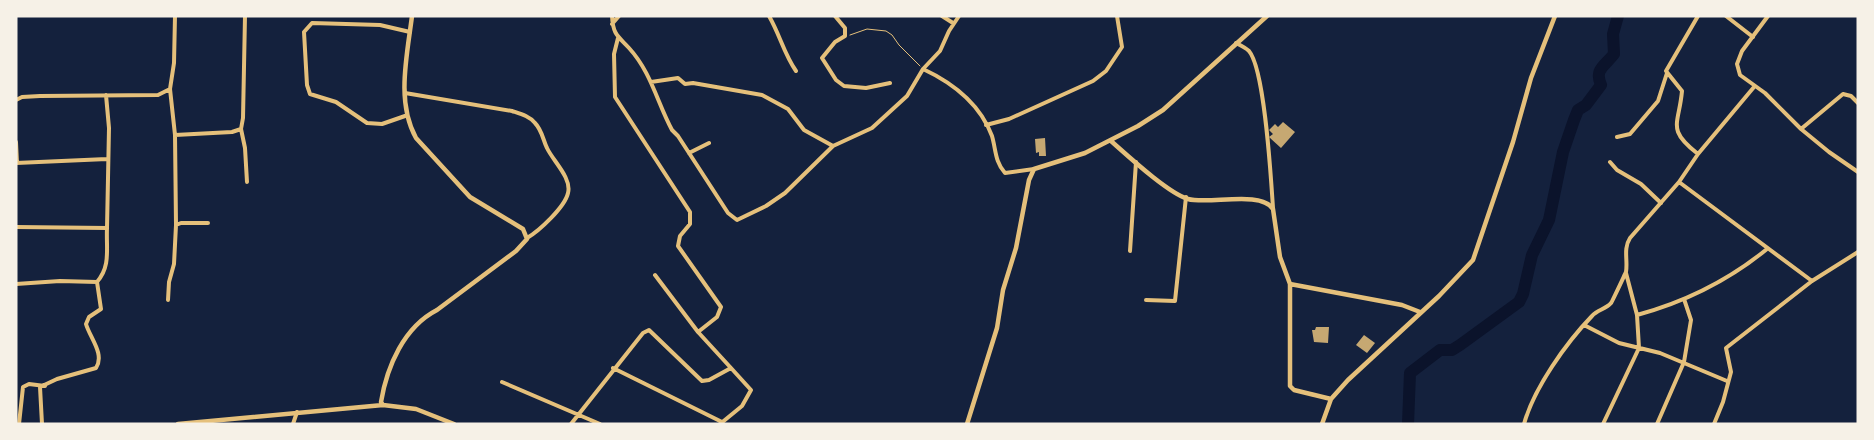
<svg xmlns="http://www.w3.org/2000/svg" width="1874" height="440" font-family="'Sofia Sans Condensed',sans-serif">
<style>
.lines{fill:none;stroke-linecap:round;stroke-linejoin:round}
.river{stroke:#0b132b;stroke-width:12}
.building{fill:#c6a872}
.path{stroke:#e5c07b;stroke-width:1}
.minor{stroke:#e5c07b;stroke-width:4}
.tertiary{stroke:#e5c07b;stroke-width:4.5}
</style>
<rect width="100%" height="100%" fill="#14213d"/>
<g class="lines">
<!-- river -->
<path class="river" d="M 1408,424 L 1410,373 L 1440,350 L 1452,350 L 1460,345 L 1519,302 L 1523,294 L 1532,255 L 1549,220 L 1563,152 L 1574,120 L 1578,110 L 1586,105 L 1601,85 C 1594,69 1605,66 1614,54 L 1613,34 L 1618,16"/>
</g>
<!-- building -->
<path class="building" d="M 1283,122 L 1295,132 L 1281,148 L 1269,137 L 1273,134 L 1269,130 L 1275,124 L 1278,127 Z
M 1045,138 L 1046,156 L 1039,156 L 1039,152 L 1036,153 L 1035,139 Z
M 1316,327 L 1329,327 L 1328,343 L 1314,342 L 1312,330 L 1315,330 Z
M 1364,335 L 1375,343 L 1367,353 L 1356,345 Z"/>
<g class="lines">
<!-- path -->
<path class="path" d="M 850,35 L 867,29 L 886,31 L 892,35 L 899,45 L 920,66"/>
<!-- minor -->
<path class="minor" d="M 175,16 L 174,63 L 170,89 L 175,135 L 176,225
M 612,16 C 613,35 618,36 629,48 C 651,72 657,102 672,130 L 678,136 L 728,213 L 737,220 L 766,206 L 785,193 L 833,146 L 872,128 L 907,96 L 923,69 L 940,51 L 949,31 L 959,16
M 769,16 C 780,35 784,54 796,71
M 835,16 L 845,28 L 845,36 L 835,42 L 822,58 L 836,80 L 844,86 L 866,88 L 890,83
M 942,16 L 953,23
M 1726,16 L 1753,37
M 1768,16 L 1742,51 L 1737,64 L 1740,75 L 1765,93 L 1801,129 L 1829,152 L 1858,172
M 612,24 L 619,16
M 618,38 L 614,54 L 615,97 L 690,212 L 690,224 L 680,236 L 678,246 L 721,307 L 717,317 L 698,332
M 1236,43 C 1240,45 1246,48 1249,51 C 1265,70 1271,180 1273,208
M 923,69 C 953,83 980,104 992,136 C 996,150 995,162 1005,173 L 1034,169
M 651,82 L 678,78 L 685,84 L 693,83 L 762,95 L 788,109 L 804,130 L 833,146
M 1754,87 L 1698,154 L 1679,182 L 1812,281
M 405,93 L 512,111 C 521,114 529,116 535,123 C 542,130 543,140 547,148 C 553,161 572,178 568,193 C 565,207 539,231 527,238
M 16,100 L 22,97 L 40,96 L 158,95 L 170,89
M 405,116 L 382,124 L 367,123 L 336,102 L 310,94 L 307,85 L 304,32 L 312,23 L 380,25 L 410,32
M 986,125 L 1009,119 L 1093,81 L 1106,71 L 1122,47 L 1117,16
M 241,129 L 245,148 L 247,182
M 1801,129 L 1843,94 L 1851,96 L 1858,103
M 175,135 L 232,132 L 241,129 L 243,118 L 245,16
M 1617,137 L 1630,134 L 1658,101 L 1667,73
M 16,142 L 17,163
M 689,153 L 709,143
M 1698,154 C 1666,129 1679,125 1682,91 L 1666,71 L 1698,16
M 1610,162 L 1617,170 L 1641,184 L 1661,203
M 16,163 L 107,159
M 16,227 L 107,228 L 109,128 L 106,95
M 1130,251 L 1136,162
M 655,275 L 698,332 L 731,368
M 16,284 L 60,281 L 97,282 C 111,266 106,249 107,228
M 168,300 L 169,282 L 174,264 L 176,225 L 181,223 L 208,223
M 1146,300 L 1175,301 L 1186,197
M 1637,315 C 1685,302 1729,280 1767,249
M 1584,325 L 1619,343 L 1660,353 L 1727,381
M 613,368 L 722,422
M 502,382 L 600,424
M 19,424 L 23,387 L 29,384 L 45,386
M 42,424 L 40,387 L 57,379 L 96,368 C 105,354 90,338 86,324 L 89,317 L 101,309 L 97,282
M 293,424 L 297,412
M 571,424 L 643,333 L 649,330 L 702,381 L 709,380 L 731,368 L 751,390 L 742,406 L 720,424
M 1524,424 C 1534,388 1566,343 1592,316 C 1597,310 1606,309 1611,303 C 1612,302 1625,274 1626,272 C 1628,260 1623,249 1630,238 L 1679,182
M 1603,424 L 1639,348 L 1637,315 L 1626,273
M 1657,424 L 1684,362 L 1691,320 L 1684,299
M 1714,424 L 1723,402 L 1731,372 L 1726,348 L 1812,281 L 1858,252"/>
<!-- tertiary -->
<path class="tertiary" d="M 1111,141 C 1128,156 1168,193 1188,199 C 1208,205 1261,190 1273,209 L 1280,257 L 1290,284 L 1290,386 L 1294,390 L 1331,399 L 1348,380 L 1439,296 L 1473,260 L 1513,142 L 1531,78 L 1555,16
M 1290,284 L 1402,305 L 1420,312
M 383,405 L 381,402 C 387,366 404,327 437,310 L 516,251 L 527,239 L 523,229 L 470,197 L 416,138 C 396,102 407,56 412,16
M 178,424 L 383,405 L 416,409 L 454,424
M 967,424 L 997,328 L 1003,290 L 1016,248 L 1029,180 L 1034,169 L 1085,153 L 1138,126 L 1163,110 L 1267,16
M 1322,424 L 1331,399"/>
</g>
<!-- border -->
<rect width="1874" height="440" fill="none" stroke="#f6f1e7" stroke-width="35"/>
</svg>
